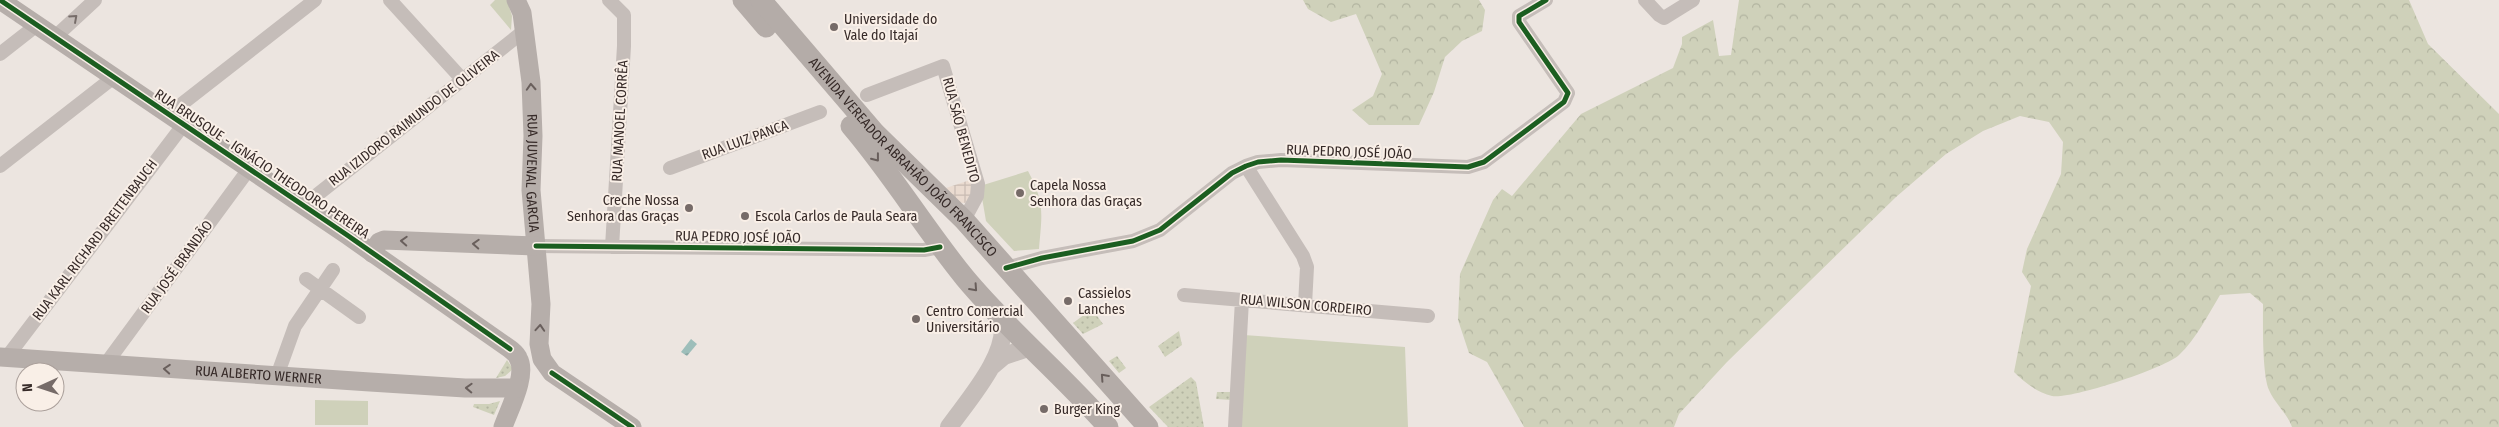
<svg xmlns="http://www.w3.org/2000/svg" width="2499" height="427" font-family="'Fira Sans Condensed',sans-serif">
<style>
.grass{fill:url(#grass-dots)}
.forest{fill:url(#forest-crowns)}
.park{fill:#cfd1ba}
.plaza{fill:url(#plaza-grid)}
.water{fill:url(#water-ripples)}
.lines{fill:none;stroke-linecap:round;stroke-linejoin:round}
.minor{stroke:#c5bdb9;stroke-width:14}
.tertiary{stroke:#c5bdb9;stroke-width:18}
.secondary{stroke:#b6aeaa;stroke-width:19}
.primary{stroke:#b4aca8;stroke-width:21}
.cycleway-casing{stroke:#f9efe7;stroke-width:8}
.cycleway{stroke:#1b5e20;stroke-width:5}
.oneway{stroke:#766c69}
.oneway2{stroke:#695f5c}
.oneway3{stroke:#685e5b}
.poi-dot{fill:#766b68;stroke:#f9efe7;stroke-width:2}
.labels{text-anchor:middle;dominant-baseline:central;stroke-width:4;stroke-linejoin:round;paint-order:stroke}
.poi-label{font-size:14px;fill:#362a28;stroke:#f9efe7;text-anchor:start}
.street-label{font-size:14px;fill:#362a28;stroke:#f9efe7}
</style>
<defs>
<pattern id="grass-dots" width="8" height="8" patternUnits="userSpaceOnUse" patternTransform="scale(1.25)"><rect width="8" height="8" fill="#cfd1ba"/><path d="M2 2h.1M6 6h.1" fill="none" stroke="#b2b4a0" stroke-width="1.8" stroke-linecap="round"/></pattern>
<pattern id="forest-crowns" width="20" height="18" patternUnits="userSpaceOnUse" patternTransform="scale(1.25)"><rect width="20" height="18" fill="#cfd1ba"/><path d="M2 6a3 3 0 1 1 6 0M12 15a3 3 0 1 1 6 0" fill="none" stroke="#b2b4a0"/></pattern>
<pattern id="plaza-grid" width="8" height="8" patternUnits="userSpaceOnUse" patternTransform="scale(1.25)"><rect width="8" height="8" fill="#eadbd0"/><path d="M0 4h8M4 0v8" fill="none" stroke="#c9bcb3"/></pattern>
<pattern id="water-ripples" width="26" height="14" patternUnits="userSpaceOnUse" patternTransform="scale(1.25)"><rect width="26" height="14" fill="#9dbeba"/><path d="M2 4q2-2 4 0t4 0M15 11q2-2 4 0t4 0" fill="none" stroke="#819b97"/></pattern>
</defs>
<rect width="100%" height="100%" fill="#ece5e0"/>
<!-- grass -->
<path class="grass" d="M 1092,309 L 1103,324 L 1083,334 L 1073,323 Z
M 1179,331 L 1182,345 L 1165,357 L 1158,346 Z
M 1117,356 L 1126,368 L 1119,373 L 1109,361 Z
M 507,360 L 513,369 L 505,376 L 496,378 Z
M 1191,377 L 1196,382 L 1204,427 L 1168,427 L 1149,407 Z
M 1217,392 L 1232,392 L 1231,400 L 1216,399 Z
M 500,401 L 494,415 L 473,407 L 474,404 L 489,404 Z"/>
<!-- forest -->
<path class="forest" d="M 1303,0 L 1479,0 L 1485,10 L 1482,31 L 1462,41 L 1445,57 L 1434,92 L 1419,125 L 1369,125 L 1352,110 L 1373,96 L 1382,74 L 1356,14 L 1331,22 L 1308,9 Z
M 1739,0 L 2409,0 L 2428,44 L 2499,114 L 2499,427 L 2292,427 C 2287,413 2275,404 2269,390 C 2262,374 2263,323 2263,304 L 2250,293 L 2220,295 C 2208,315 2196,339 2179,355 C 2166,368 2069,400 2052,396 C 2038,393 2024,382 2014,372 L 2031,286 L 2022,272 L 2027,249 L 2061,174 L 2063,142 L 2049,122 L 2020,116 L 1983,131 L 1946,154 L 1896,197 L 1727,362 L 1679,414 L 1674,427 L 1524,427 L 1487,362 L 1469,353 L 1458,320 L 1460,274 L 1493,200 L 1502,189 L 1512,196 L 1581,114 L 1673,68 L 1682,44 L 1682,37 L 1713,20 L 1719,56 L 1731,55 Z"/>
<!-- park -->
<path class="park" d="M 495,0 L 507,0 L 512,16 L 511,30 L 490,5 Z
M 1028,171 C 1045,203 1042,213 1039,249 L 1014,251 L 986,221 L 980,186 Z
M 1244,335 L 1405,347 L 1408,427 L 1240,427 Z
M 315,400 L 368,401 L 368,425 L 315,425 Z"/>
<!-- plaza -->
<path class="plaza" d="M 970,180 L 972,191 L 968,202 L 964,203 L 958,202 L 946,188 Z"/>
<!-- water -->
<path class="water" d="M 691,339 L 697,344 L 687,356 L 681,352 Z"/>
<g class="lines">
<!-- minor -->
<path class="minor" d="M 390,0 L 462,79
M 609,0 L 624,15 L 624,46 L 612,247
M 1645,0 L 1659,15 L 1664,18 L 1693,0
M 55,37 L 95,0
M 0,54 L 37,25
M 867,95 L 943,66 L 978,184 L 977,196 L 964,220
M 169,114 L 315,0
M 0,166 L 114,77
M 1246,166 L 1303,256 L 1307,267 L 1305,305
M 670,168 L 820,112
M 303,206 L 524,31
M 536,246 L 924,250 L 940,247
M 1006,268 L 1042,258 L 1133,241 L 1160,230 L 1232,173 L 1246,166 L 1258,162 L 1281,160 L 1468,167 L 1484,162 L 1564,102 L 1568,93 L 1519,22 L 1519,16 L 1546,0
M 306,279 L 359,317
M 1184,295 L 1428,316
M 7,357 L 184,124
M 105,365 L 249,169
M 277,376 L 295,326 L 333,270
M 1235,427 L 1242,300"/>
<!-- tertiary -->
<path class="tertiary" d="M 991,367 L 1004,356 L 1031,347
M 949,427 C 968,400 1010,354 1002,319"/>
<!-- secondary -->
<g class="secondary">
<path d="M 0,0 L 347,235 L 510,349 C 512,351 517,354 518,358 C 528,374 509,410 503,427"/>
<path id="s1" d="M 516,0 L 522,13 L 531,82 L 533,136 L 531,190 L 541,304 L 539,344 L 542,359 L 552,373 L 632,427"/>
<path d="M 372,253 L 379,242 L 384,240 L 536,246"/>
<path id="s2" d="M 0,357 L 370,382 L 465,388 L 517,388"/>
</g>
<!-- primary -->
<g class="primary">
<path d="M 743,0 L 766,27"/>
<path id="s3" d="M 761,0 L 875,133 L 964,220 L 1148,427"/>
<path d="M 851,126 C 892,174 925,229 965,278 C 1009,331 1063,375 1108,427"/>
</g>
<!-- cycleway casing -->
<g class="cycleway-casing">
<path id="cycleway" d="M 0,0 L 347,235 L 510,349
M 536,246 L 924,250 L 940,247
M 1006,268 L 1042,258 L 1133,241 L 1160,230 L 1232,173 L 1246,166 L 1258,162 L 1281,160 L 1468,167 L 1484,162 L 1564,102 L 1568,93 L 1519,22 L 1519,16 L 1546,0
M 552,373 L 632,427"/>
</g>
<!-- cycleway -->
<use href="#cycleway" class="cycleway"/>
</g>
<!-- one-way arrows -->
<defs><path id="oneway-chevron" d="M-2-3.5L2.5 0L-2 3.5" fill="none" stroke-width="1.6" stroke-linecap="round" stroke-linejoin="round" transform="scale(1.25)"/></defs>
<use class="oneway" href="#oneway-chevron" transform="translate(74 18) rotate(-42)"/>
<g class="oneway2">
<use href="#oneway-chevron" transform="translate(531 87) rotate(-93)"/>
<use href="#oneway-chevron" transform="translate(404 241) rotate(-177)"/>
<use href="#oneway-chevron" transform="translate(476 244) rotate(-177)"/>
<use href="#oneway-chevron" transform="translate(540 328) rotate(-86)"/>
<use href="#oneway-chevron" transform="translate(167 369) rotate(-176)"/>
<use href="#oneway-chevron" transform="translate(469 388) rotate(-178)"/>
</g>
<g class="oneway3">
<use href="#oneway-chevron" transform="translate(876 158) rotate(52)"/>
<use href="#oneway-chevron" transform="translate(974 288) rotate(48)"/>
<use href="#oneway-chevron" transform="translate(1104 377) rotate(-132)"/>
</g>
<!-- markers -->
<g class="poi-dot">
<circle cx="834" cy="27" r="5"/>
<circle cx="1020" cy="193" r="5"/>
<circle cx="689" cy="208" r="5"/>
<circle cx="745" cy="216" r="5"/>
<circle cx="1068" cy="301" r="5"/>
<circle cx="916" cy="319" r="5"/>
<circle cx="1044" cy="409" r="5"/>
</g>
<g class="labels">
<!-- poi labels -->
<g class="poi-label">
<text x="844" y="19">Universidade do<tspan x="844" dy="16">Vale do Itajaí</tspan></text>
<text x="1030" y="185">Capela Nossa<tspan x="1030" dy="16">Senhora das Graças</tspan></text>
<text x="679" y="200" text-anchor="end">Creche Nossa<tspan x="679" dy="16">Senhora das Graças</tspan></text>
<text x="755" y="216">Escola Carlos de Paula Seara</text>
<text x="1078" y="293">Cassielos<tspan x="1078" dy="16">Lanches</tspan></text>
<text x="926" y="311">Centro Comercial<tspan x="926" dy="16">Universitário</tspan></text>
<text x="1054" y="409">Burger King</text>
</g>
<!-- street labels -->
<g class="street-label">
<text transform="translate(414 118) rotate(-38)">RUA IZIDORO RAIMUNDO DE OLIVEIRA</text>
<text transform="translate(620 121) rotate(-87)">RUA MANOEL CORRÊA</text>
<text transform="translate(961 130) rotate(75)">RUA SÃO BENEDITO</text>
<text transform="translate(745 140) rotate(-20)">RUA LUIZ PANCA</text>
<text transform="translate(1349 152) rotate(2)">RUA PEDRO JOSÉ JOÃO</text>
<text stroke="none"><textPath href="#s3" startOffset="212">AVENIDA VEREADOR ABRAHÃO JOÃO FRANCISCO</textPath></text>
<text transform="translate(262 164) rotate(34)">RUA BRUSQUE - IGNÁCIO THEODORO PEREIRA</text>
<text stroke="none"><textPath href="#s1" startOffset="175">RUA JUVENAL GARCIA</textPath></text>
<text transform="translate(738 237) rotate(1)">RUA PEDRO JOSÉ JOÃO</text>
<text transform="translate(95 240) rotate(-53)">RUA KARL RICHARD BREITENBAUCH</text>
<text transform="translate(177 267) rotate(-54)">RUA JOSÉ BRANDÃO</text>
<text transform="translate(1306 305) rotate(5)">RUA WILSON CORDEIRO</text>
<text stroke="none"><textPath href="#s2" startOffset="259">RUA ALBERTO WERNER</textPath></text>
</g>
</g>
<!-- north arrow -->
<g transform="translate(40 387) rotate(267)"><circle r="24" fill="#f9efe7" stroke="#aba09b"/>
<path d="M0-4L9 19L0 12L-9 19Z" fill="#766b68"/>
<text y="-8" font-size="14" font-weight="bold" text-anchor="middle" fill="#362a28">N</text>
</g>
</svg>
